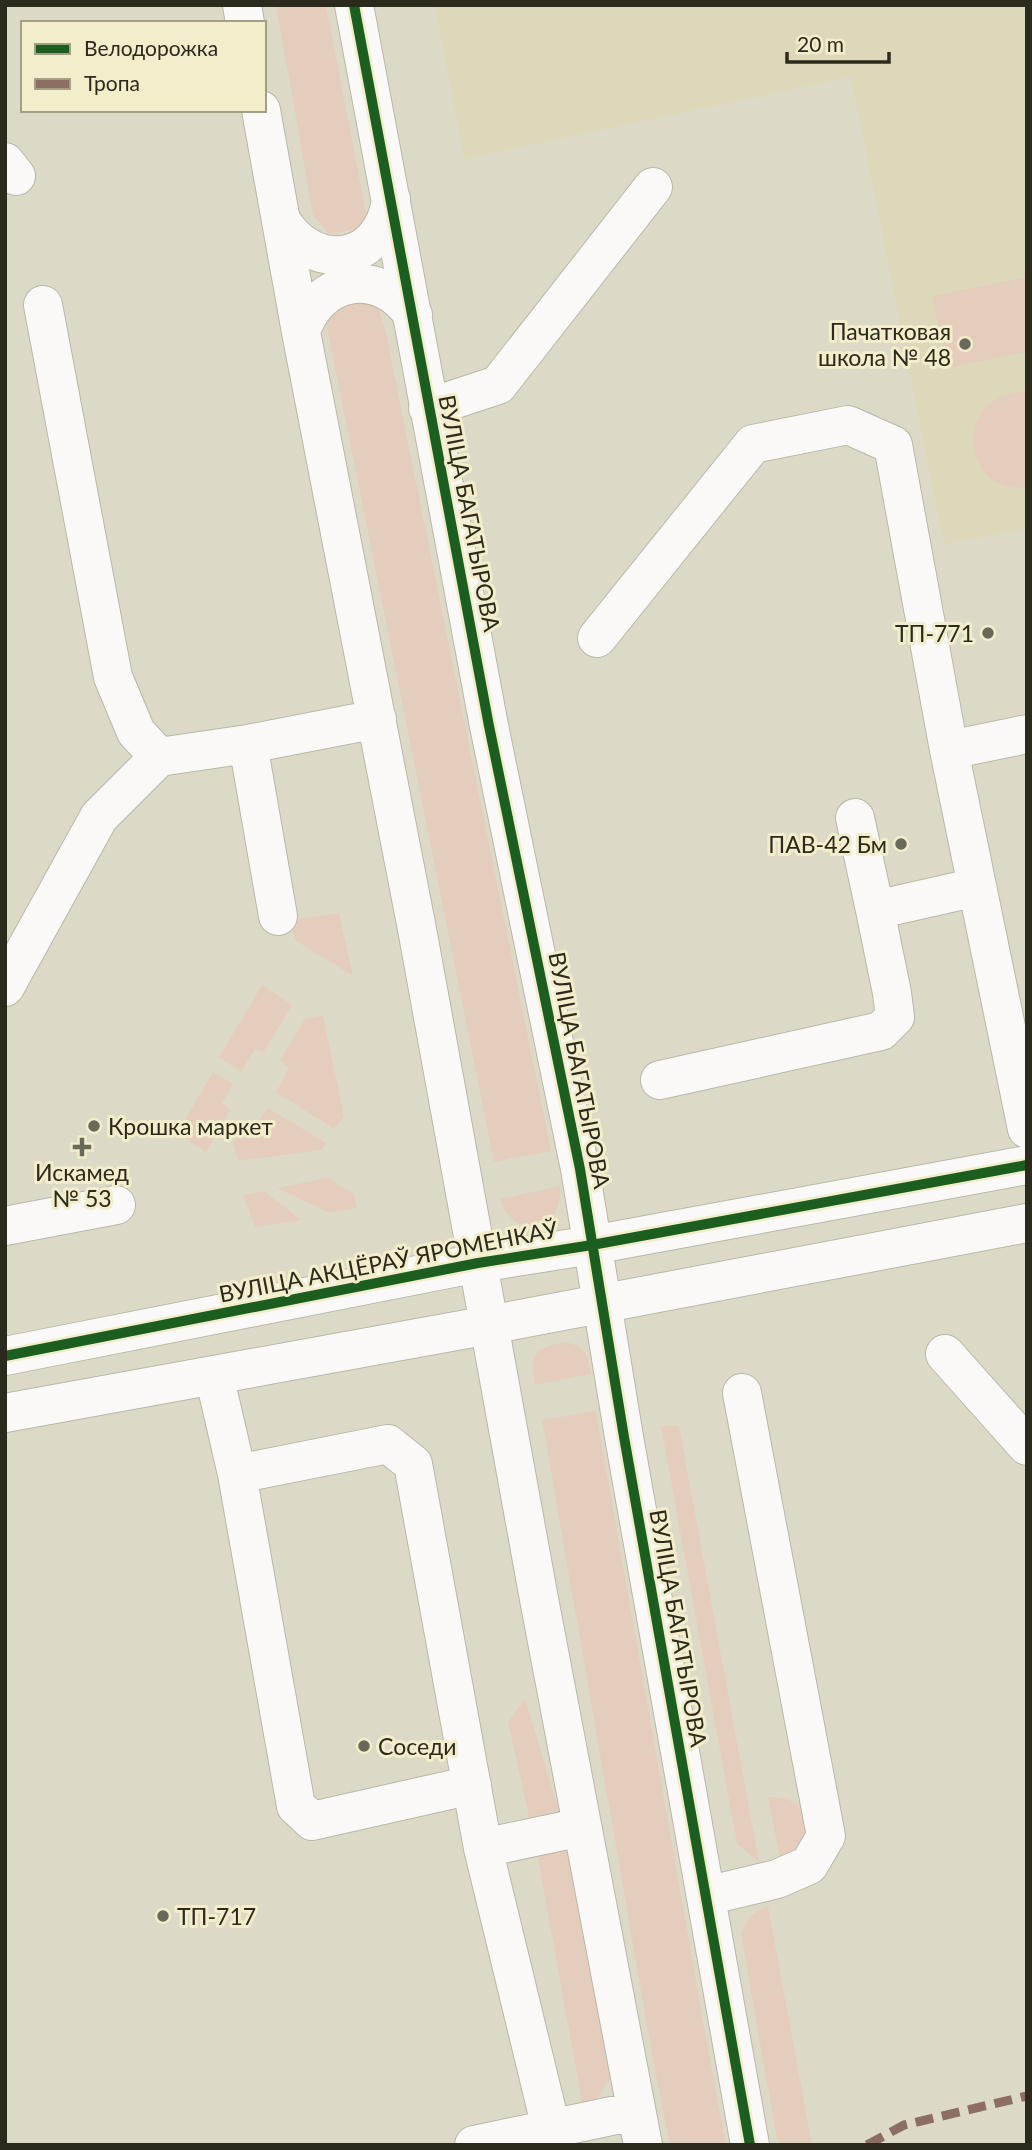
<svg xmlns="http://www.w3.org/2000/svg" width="1032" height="2150" font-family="Lato,sans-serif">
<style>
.built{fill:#dcd8b9}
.green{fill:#e5cdbd}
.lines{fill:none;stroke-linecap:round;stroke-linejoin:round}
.minor-casing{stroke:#b9b7a8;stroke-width:40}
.minor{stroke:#faf9f7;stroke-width:38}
.quiet{stroke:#8d6e63;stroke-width:9;stroke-dasharray:18 9;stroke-linecap:butt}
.cycleway-casing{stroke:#f2edcb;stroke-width:15}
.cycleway{stroke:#1b5e20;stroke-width:10}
.poi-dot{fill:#6a6858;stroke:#f2edcb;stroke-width:2.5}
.labels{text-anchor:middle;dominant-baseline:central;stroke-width:6;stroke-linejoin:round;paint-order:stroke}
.poi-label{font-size:23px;fill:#2c2a1d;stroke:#f2edcb;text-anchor:end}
.street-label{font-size:23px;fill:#2c2a1d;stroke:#f2edcb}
</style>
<rect width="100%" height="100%" fill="#dcdac7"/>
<!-- built -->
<path class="built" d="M 435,5 L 1027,5 L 1027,529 L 944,544 L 851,77 L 464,159 Z"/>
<!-- green -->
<path class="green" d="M 276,5 L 326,5 L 366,213 L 361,228 L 329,234 L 313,215 Z
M 1027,277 L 1027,352 L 947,368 L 932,296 Z
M 359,298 L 378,306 L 386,333 L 551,1151 L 494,1162 L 325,317 Z
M 1027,391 L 1027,488 C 1018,488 1009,488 1000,484 C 971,471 964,428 987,406 C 998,396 1013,393 1027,391 Z
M 339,913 L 353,976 L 296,941 L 292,929 L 299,919 Z
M 262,985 L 292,1005 L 263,1053 L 255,1049 L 241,1072 L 219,1057 Z
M 323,1015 L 344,1117 L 334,1129 L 276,1092 L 289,1068 L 280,1060 L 305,1019 Z
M 213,1072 L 233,1084 L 222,1104 L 230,1110 L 206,1152 L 177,1133 Z
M 268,1108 L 326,1143 L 322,1150 L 238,1161 L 233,1144 L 247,1120 L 255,1126 Z
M 328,1178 L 354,1194 L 357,1208 L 329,1213 L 277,1188 Z
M 560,1186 C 565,1228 515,1245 500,1199 Z
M 264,1191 L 301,1220 L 255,1227 L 243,1195 Z
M 566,1342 C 586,1347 588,1355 591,1374 L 535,1385 C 529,1354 535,1347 566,1342 Z
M 596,1411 L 708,2049 L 726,2145 L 670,2145 L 653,2060 L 542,1420 Z
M 661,1426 L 679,1426 L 759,1862 L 737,1844 Z
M 525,1699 L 561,1818 L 611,2078 L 597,2098 L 582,2103 L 538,1858 L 508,1722 Z
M 768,1797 C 782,1797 801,1800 806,1816 C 809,1823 807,1836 806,1844 L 781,1865 Z
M 768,1906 L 812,2145 L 783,2145 L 777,2140 L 741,1934 C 747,1918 753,1912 768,1906 Z"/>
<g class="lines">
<!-- minor casing -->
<g class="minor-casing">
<path id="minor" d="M 242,5 L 245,23
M 354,5 L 489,726 L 580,1169 L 624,1437 L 750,2145
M 261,110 L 301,332 L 417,929 L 539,1599 L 643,2145
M 5,162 L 16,176
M 281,220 C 314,275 383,264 391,199
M 43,305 L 113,677 L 136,732 L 159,757 L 248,744 L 377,719
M 301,332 C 318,277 380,266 413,315
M 428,408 L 498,385 L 653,187
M 597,638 L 753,444 L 848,425 L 893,445 L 949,750 L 1027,1129
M 248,744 L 278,916
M 949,750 L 1027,734
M 855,818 L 875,910
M 5,987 L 99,817 L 159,757
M 660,1080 L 881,1031 L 895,1017 L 892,993 L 875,910 L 977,887
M 5,1226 L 116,1205
M 945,1354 L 1027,1446
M 5,1356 L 478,1263 L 592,1245 L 1027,1165
M 214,1375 L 237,1474 L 296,1806 L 312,1821 L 472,1785
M 5,1413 L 489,1325 L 1027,1223
M 237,1474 L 388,1444 L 413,1464 L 483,1848 L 551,2128
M 483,1848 L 582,1827
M 706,1896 L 777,1879 L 809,1865 L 826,1836 L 742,1393
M 474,2145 L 635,2111"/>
</g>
<!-- minor -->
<use href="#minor" class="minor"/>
<!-- quiet -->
<path class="quiet" d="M 867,2145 L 904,2125 L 1027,2096"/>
<!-- cycleway casing -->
<g class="cycleway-casing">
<path id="cycleway" d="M 354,5 L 489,726 L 580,1169 L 624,1437 L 750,2145
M 5,1356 L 478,1263 L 592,1245 L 1027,1165"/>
</g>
<!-- cycleway -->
<use href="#cycleway" class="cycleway"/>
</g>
<!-- markers -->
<g class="poi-dot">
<circle cx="965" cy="344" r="7"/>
<circle cx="988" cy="633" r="7"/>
<circle cx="901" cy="844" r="7"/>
<circle cx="94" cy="1126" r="7"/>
<path d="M78.5 1136.5h7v7h7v7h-7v7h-7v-7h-7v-7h7z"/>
<circle cx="364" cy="1746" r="7"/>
<circle cx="163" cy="1916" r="7"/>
</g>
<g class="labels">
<!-- poi labels -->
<g class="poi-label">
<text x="951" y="331">Пачатковая<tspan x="951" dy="26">школа № 48</tspan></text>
<text x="974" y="633">ТП-771</text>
<text x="887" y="844">ПАВ-42 Бм</text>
<text x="108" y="1126" text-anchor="start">Крошка маркет</text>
<text x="82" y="1172" text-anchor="middle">Искамед<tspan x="82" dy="26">№ 53</tspan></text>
<text x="378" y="1746" text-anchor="start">Соседи</text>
<text x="177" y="1916" text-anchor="start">ТП-717</text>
</g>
<!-- street labels -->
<g class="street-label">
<text transform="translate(470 513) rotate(79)">ВУЛІЦА БАГАТЫРОВА</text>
<text transform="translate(580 1070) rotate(79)">ВУЛІЦА БАГАТЫРОВА</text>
<text transform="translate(388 1261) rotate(-11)">ВУЛІЦА АКЦЁРАЎ ЯРОМЕНКАЎ</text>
<text transform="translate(679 1628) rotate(80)">ВУЛІЦА БАГАТЫРОВА</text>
</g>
</g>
<!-- border -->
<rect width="1032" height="2150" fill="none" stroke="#2c2a1d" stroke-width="14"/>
<!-- legend -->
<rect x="21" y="21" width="245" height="91" fill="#f2edcb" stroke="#a39f85" stroke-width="2"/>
<rect x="35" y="44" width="35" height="10" fill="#1b5e20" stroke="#a39f85" stroke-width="2"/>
<text x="84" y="56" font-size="21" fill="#2c2a1d">Велодорожка</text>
<rect x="35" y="79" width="35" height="10" fill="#8d6e63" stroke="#a39f85" stroke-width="2"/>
<text x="84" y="91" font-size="21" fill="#2c2a1d">Тропа</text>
<!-- scale -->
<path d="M787 52v10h102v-10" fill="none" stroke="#2c2a1d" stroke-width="3.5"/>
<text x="797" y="52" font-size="21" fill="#2c2a1d" stroke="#f2edcb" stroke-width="5" paint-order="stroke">20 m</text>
</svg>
